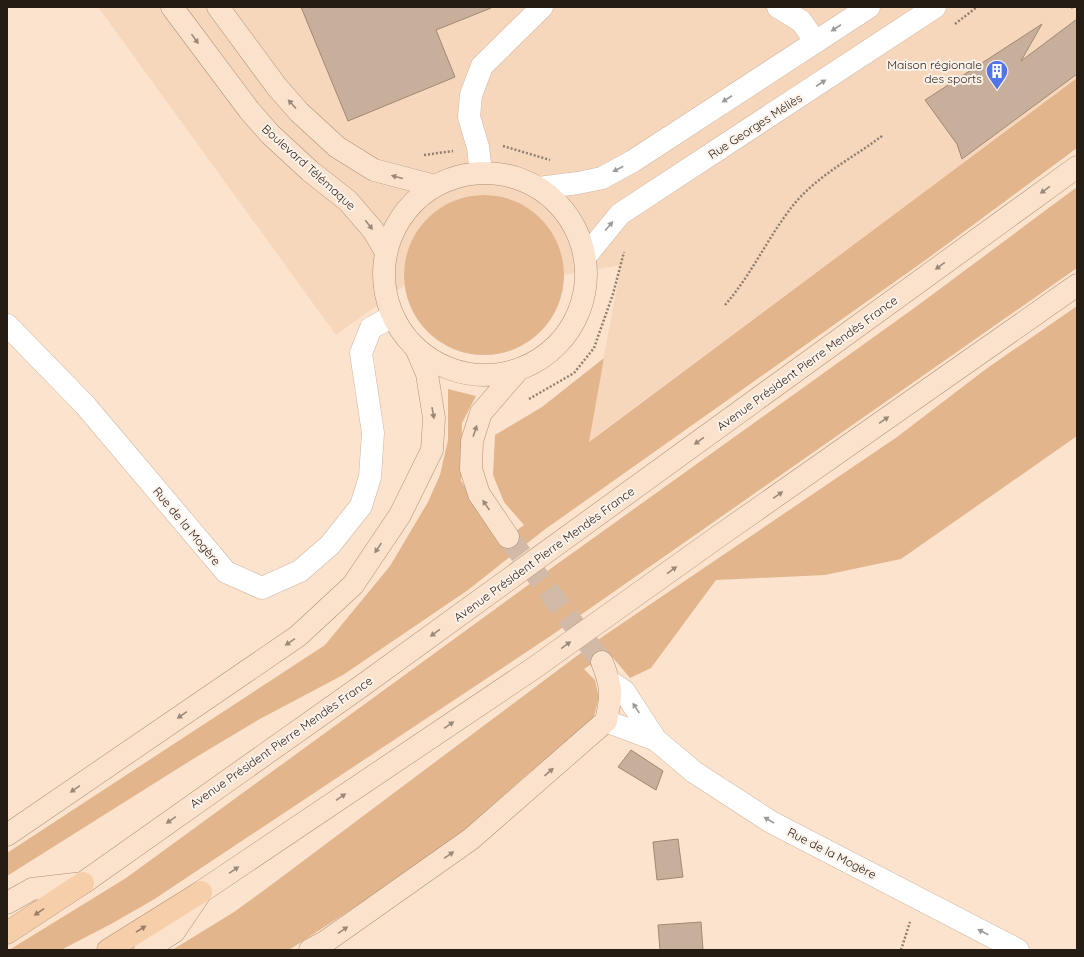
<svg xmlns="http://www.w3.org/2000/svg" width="1084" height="957" font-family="Quicksand,sans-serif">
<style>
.built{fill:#f7d7bc}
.green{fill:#e3b58d}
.building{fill:#c8af9b;stroke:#a08974}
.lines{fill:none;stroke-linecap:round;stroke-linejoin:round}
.major-tunnel{stroke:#d1bba8;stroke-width:22;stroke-dasharray:22 11;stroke-linecap:butt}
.minor-casing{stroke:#ceb5a0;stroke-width:23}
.major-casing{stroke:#ae9076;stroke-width:23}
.highway-casing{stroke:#ae9076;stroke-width:23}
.path{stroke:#8f7e6f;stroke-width:2.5;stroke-dasharray:2 2;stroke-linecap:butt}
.minor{stroke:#fff;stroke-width:22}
.major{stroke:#fae2cc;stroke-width:22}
.highway{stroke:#f7ceaa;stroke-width:22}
.oneway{fill:#9d9995}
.oneway2{fill:#9a8979}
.oneway3{fill:#987e66}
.labels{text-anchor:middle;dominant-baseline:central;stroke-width:4;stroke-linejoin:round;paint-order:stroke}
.poi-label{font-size:12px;fill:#251c14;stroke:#fef3ea;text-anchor:end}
.street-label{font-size:12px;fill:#251c14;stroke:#fef3ea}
</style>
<rect width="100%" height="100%" fill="#fce3cd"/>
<!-- built -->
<path class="built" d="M 98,7 L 1077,7 L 1077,78 L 588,442 L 621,265 L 564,275 L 561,255 L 554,236 L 542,220 L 404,266 L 404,286 L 336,335 Z"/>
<!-- green -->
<path class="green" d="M 1077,78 L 1077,148 L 927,259 L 544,530 L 468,590 L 343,675 L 258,720 L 193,759 L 7,876 L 7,853 L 325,645 L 390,566 L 428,502 L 440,475 L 448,440 L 448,389 L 476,396 L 462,423 L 461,481 L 501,542 L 524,525 L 504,502 L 493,475 L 495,435 L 542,407 L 604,358 L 589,442 Z
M 1077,187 L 1077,268 L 552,635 L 153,900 L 111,924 L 61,950 L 9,950 L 126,878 L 546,572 L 917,306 Z
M404 275a80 80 0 1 1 160 0a80 80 0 1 1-160 0Z
M 1077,306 L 1077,436 L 901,559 L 825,575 L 716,580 L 651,668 L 630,678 L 609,653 L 584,669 L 595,680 L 599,697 L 593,720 L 523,778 L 450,845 L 292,948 L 288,950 L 172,950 L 234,912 L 263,891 L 602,637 L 897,437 L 986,369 Z"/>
<!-- building -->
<path class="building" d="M 301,7 L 491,7 L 491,8 L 436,30 L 455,77 L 348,121 Z
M 1077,19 L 1077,74 L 962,159 L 957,144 L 925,100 L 1042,24 L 1021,61 Z
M 631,750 L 663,771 L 656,790 L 618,767 Z
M 678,839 L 683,877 L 657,880 L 653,842 Z
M 701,922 L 703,950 L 660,950 L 658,925 Z"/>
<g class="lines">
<!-- major-tunnel -->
<path class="major-tunnel" d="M 508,537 L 602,662"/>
<!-- minor casing -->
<g class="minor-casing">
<path id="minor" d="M 778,7 L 801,21 L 815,41
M 481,173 L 478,147 L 469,117 L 471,95 L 482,66 L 542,7
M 539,188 L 578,183 L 602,178 L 633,161 L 869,7
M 585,257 L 620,214 L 935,7
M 7,325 L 85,405 L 226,572 L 262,588 L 300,571 L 330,545 L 361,506 L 370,477 L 373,433 L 361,353 L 371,328 L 393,316
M 610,682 L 624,691 L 656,740 L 694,772 L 771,822 L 1018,950
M 606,721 L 656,740"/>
</g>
<!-- major casing -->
<g class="major-casing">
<path id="major" d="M 172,7 L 249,110 L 270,134 L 310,171 L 348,201 L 373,230 L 386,252
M 218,7 L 277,87 L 299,112 L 337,147 L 374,170 L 435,186
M384 274a101 101 0 1 1 202 0a101 101 0 1 1-202 0Z
M 508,537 L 479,494 L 471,469 L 472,441 L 481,413 L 519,369
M 7,835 L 298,636 L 353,585 L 400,515 L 432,450 L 434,418 L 427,374 L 416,348
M 7,903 L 32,889 L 83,883 L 363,685 L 1077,167
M 145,950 L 174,932 L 201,892 L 534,668 L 719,536 L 1077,285
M 310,950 L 325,942 L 471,839 L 606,721 C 612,695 612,687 602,662"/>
</g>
<!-- highway casing -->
<g class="highway-casing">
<path id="highway" d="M 7,933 L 83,883
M 108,950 L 201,892"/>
</g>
<!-- path -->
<path class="path" d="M 1071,8 L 1072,7
M 955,24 L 977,7
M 503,146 L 550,160
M 424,155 L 453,151
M 725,305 C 751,275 765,243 788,212 C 812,178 850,160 882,136
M 529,399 L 574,373 L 594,348 L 613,294 L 624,252
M 901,950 L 910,922"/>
<!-- minor -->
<use href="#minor" class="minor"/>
<!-- major -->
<use href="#major" class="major"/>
<!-- highway -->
<use href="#highway" class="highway"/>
</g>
<!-- one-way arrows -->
<defs><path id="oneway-solid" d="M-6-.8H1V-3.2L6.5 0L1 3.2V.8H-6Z"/></defs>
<g class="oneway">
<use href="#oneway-solid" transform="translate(836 28) rotate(147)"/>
<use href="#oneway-solid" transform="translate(821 83) rotate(-33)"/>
<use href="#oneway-solid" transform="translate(727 99) rotate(147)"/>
<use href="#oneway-solid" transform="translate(618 169) rotate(152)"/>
<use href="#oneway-solid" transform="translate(609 226) rotate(-49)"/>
<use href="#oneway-solid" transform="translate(636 708) rotate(-123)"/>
<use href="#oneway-solid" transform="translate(769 820) rotate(-149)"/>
<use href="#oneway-solid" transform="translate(983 932) rotate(-153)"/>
</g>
<g class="oneway2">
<use href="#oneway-solid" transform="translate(195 39) rotate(54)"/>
<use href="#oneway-solid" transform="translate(292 104) rotate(-132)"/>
<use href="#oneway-solid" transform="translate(397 177) rotate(-165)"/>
<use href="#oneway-solid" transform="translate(1045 190) rotate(144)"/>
<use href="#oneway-solid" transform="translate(369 225) rotate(52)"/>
<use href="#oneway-solid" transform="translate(940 266) rotate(144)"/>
<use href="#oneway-solid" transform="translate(433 413) rotate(80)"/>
<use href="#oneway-solid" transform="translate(884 420) rotate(-35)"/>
<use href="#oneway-solid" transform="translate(475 431) rotate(-72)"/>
<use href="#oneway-solid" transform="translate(699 441) rotate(144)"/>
<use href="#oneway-solid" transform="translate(778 495) rotate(-35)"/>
<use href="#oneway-solid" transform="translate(486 505) rotate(-124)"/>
<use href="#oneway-solid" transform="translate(378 548) rotate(124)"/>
<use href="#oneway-solid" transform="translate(672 570) rotate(-36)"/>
<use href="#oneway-solid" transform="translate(435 633) rotate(144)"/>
<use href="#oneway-solid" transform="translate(290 642) rotate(145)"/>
<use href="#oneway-solid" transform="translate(566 645) rotate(-36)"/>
<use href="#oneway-solid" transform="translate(182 715) rotate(145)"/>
<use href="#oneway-solid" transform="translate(449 725) rotate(-34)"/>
<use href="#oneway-solid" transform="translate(549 772) rotate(-41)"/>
<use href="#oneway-solid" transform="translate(75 789) rotate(145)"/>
<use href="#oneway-solid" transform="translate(341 797) rotate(-34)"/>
<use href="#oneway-solid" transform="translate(171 820) rotate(145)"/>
<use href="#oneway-solid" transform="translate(449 855) rotate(-35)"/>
<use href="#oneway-solid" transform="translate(234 870) rotate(-34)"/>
<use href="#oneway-solid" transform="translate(343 930) rotate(-35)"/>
</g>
<g class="oneway3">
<use href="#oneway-solid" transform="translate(39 912) rotate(146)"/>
<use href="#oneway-solid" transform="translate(141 929) rotate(-32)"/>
</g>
<!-- icons -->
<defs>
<g id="building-pin" transform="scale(1.15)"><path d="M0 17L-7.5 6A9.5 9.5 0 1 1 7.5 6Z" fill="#5175e9" stroke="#fef3ea"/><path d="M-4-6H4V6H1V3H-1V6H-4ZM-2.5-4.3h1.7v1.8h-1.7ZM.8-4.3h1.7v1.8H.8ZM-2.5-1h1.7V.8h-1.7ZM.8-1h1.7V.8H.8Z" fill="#fff"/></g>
</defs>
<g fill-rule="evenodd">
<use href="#building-pin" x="997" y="71"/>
</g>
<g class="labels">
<!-- poi labels -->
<g class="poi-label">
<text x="982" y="64">Maison régionale<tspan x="982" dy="14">des sports</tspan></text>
</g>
<!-- street labels -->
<g class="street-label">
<text transform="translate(755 126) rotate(-33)">Rue Georges Méliès</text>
<text transform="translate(309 167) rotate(42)">Boulevard Télémaque</text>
<text transform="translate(807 363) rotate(-36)">Avenue Président Pierre Mendès France</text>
<text transform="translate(187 526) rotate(50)">Rue de la Mogère</text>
<text transform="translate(544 554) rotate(-36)">Avenue Président Pierre Mendès France</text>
<text transform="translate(281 742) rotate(-35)">Avenue Président Pierre Mendès France</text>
<text transform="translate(832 853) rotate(27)">Rue de la Mogère</text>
</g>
</g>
<!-- border -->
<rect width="1084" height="957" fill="none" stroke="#251c14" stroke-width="16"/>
</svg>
